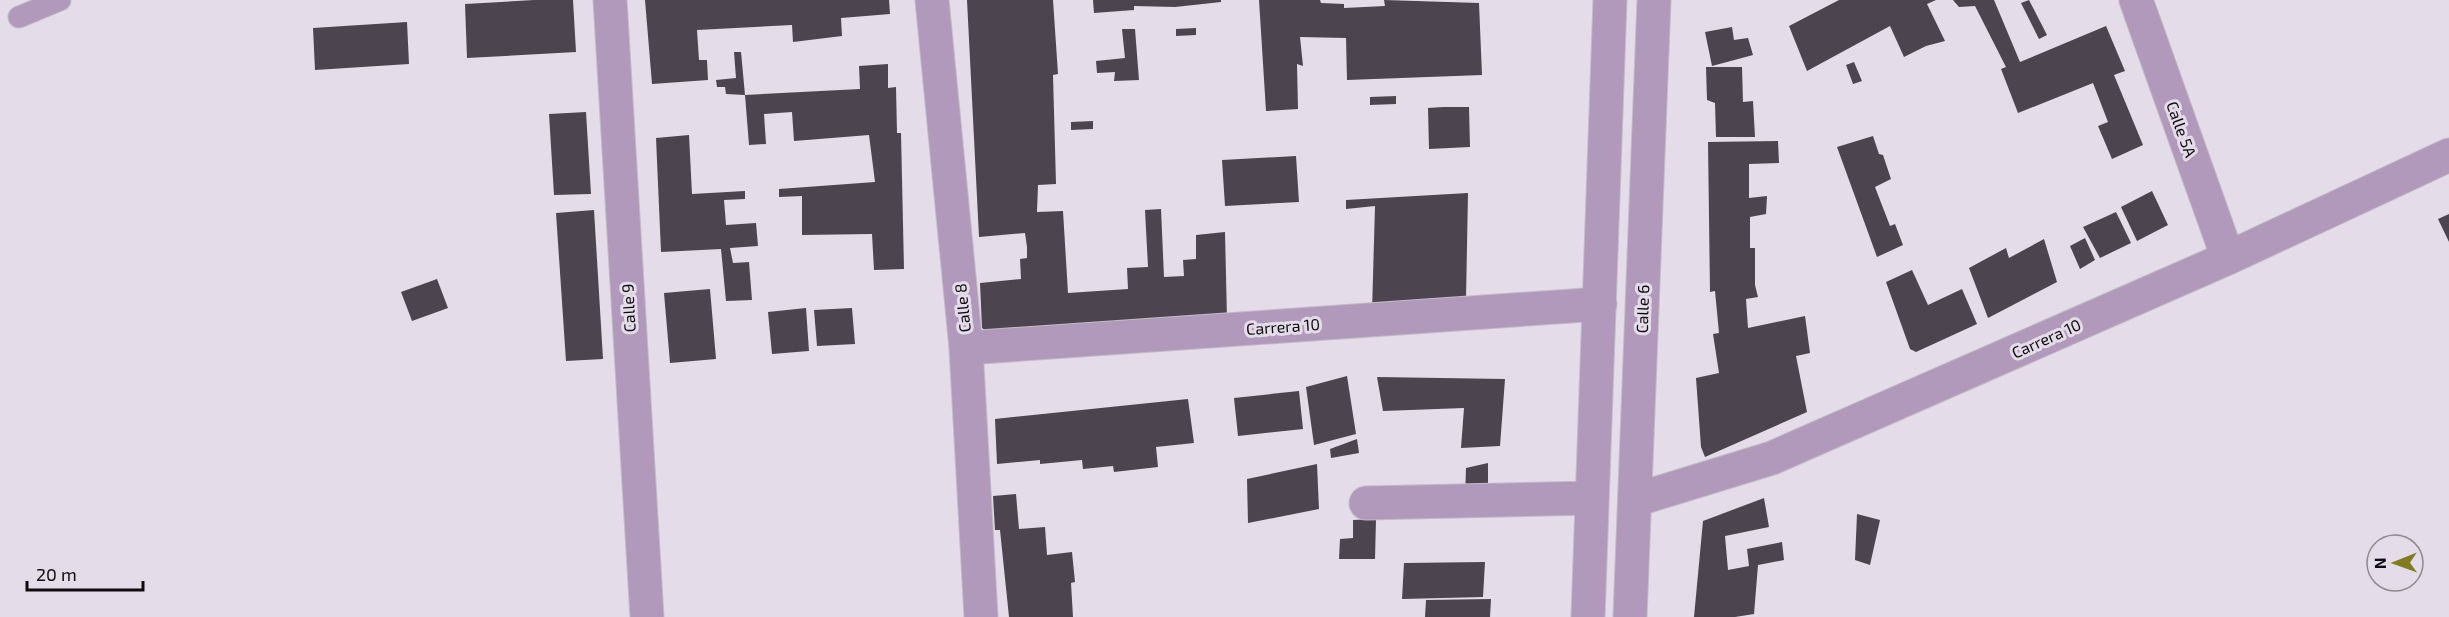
<svg xmlns="http://www.w3.org/2000/svg" width="2449" height="617" font-family="'Exo 2',sans-serif">
<style>
.building{fill:#4c454f}
.lines{fill:none;stroke-linecap:round;stroke-linejoin:round}
.service-casing{stroke:#c2bbc5;stroke-width:23}
.minor-casing{stroke:#c2bbc5;stroke-width:35}
.service{stroke:#b099ba;stroke-width:21}
.minor{stroke:#b099ba;stroke-width:33}
.labels{text-anchor:middle;dominant-baseline:central;stroke-width:6;stroke-linejoin:round;paint-order:stroke}
.street-label{font-size:16px;fill:#0f0c10;stroke:#e4dce8}
</style>
<rect width="100%" height="100%" fill="#e4dce8"/>
<!-- building -->
<path class="building" d="M 534,0 L 573,0 L 576,52 L 467,58 L 465,4 Z
M 645,0 L 889,0 L 890,14 L 841,18 L 842,36 L 793,42 L 792,25 L 697,30 L 699,60 L 707,60 L 708,80 L 652,84 Z
M 967,0 L 1053,0 L 1058,74 L 1053,75 L 1056,184 L 1038,185 L 1037,212 L 1063,211 L 1068,293 L 1128,289 L 1127,268 L 1148,267 L 1145,210 L 1161,209 L 1164,277 L 1184,276 L 1183,260 L 1196,259 L 1196,235 L 1225,232 L 1227,319 L 989,333 L 982,328 L 980,283 L 1021,279 L 1020,259 L 1027,258 L 1027,247 L 1025,233 L 979,237 Z
M 1093,0 L 1221,0 L 1221,2 L 1175,7 L 1134,6 L 1134,10 L 1094,13 Z
M 1259,0 L 1320,0 L 1321,3 L 1344,4 L 1344,8 L 1385,6 L 1384,0 L 1479,3 L 1482,75 L 1347,80 L 1346,38 L 1300,37 L 1303,66 L 1297,64 L 1298,109 L 1266,111 Z
M 1839,0 L 1936,0 L 1927,4 L 1945,41 L 1926,46 L 1904,57 L 1890,26 L 1807,71 L 1789,26 Z
M 1953,0 L 1994,0 L 2020,62 L 2106,26 L 2125,71 L 2114,75 L 2143,145 L 2112,159 L 2098,126 L 2108,122 L 2093,83 L 2018,113 L 2001,69 L 2006,67 L 1975,6 L 1959,7 Z
M 2029,0 L 2047,35 L 2039,39 L 2021,3 Z
M 407,22 L 409,64 L 315,70 L 313,28 Z
M 1732,27 L 1734,40 L 1748,38 L 1753,55 L 1712,66 L 1705,32 Z
M 1196,28 L 1196,35 L 1176,36 L 1176,29 Z
M 1122,29 L 1135,29 L 1139,80 L 1114,81 L 1115,72 L 1097,73 L 1096,61 L 1125,58 Z
M 734,52 L 741,52 L 745,95 L 726,94 L 725,87 L 717,87 L 716,80 L 736,78 Z
M 1854,62 L 1862,81 L 1853,84 L 1846,65 Z
M 888,64 L 888,88 L 896,87 L 897,133 L 901,133 L 904,269 L 874,270 L 872,234 L 802,235 L 802,196 L 779,197 L 779,189 L 875,182 L 869,135 L 794,141 L 792,112 L 764,114 L 766,144 L 749,145 L 745,95 L 860,89 L 859,66 Z
M 1706,67 L 1742,67 L 1743,102 L 1753,101 L 1755,137 L 1716,137 L 1715,103 L 1707,100 Z
M 1396,96 L 1396,104 L 1370,105 L 1370,97 Z
M 1443,107 L 1469,107 L 1470,147 L 1429,149 L 1428,108 Z
M 586,112 L 591,194 L 554,195 L 549,114 Z
M 1093,121 L 1093,129 L 1071,130 L 1071,122 Z
M 689,135 L 692,194 L 745,191 L 745,199 L 724,200 L 726,225 L 756,223 L 758,246 L 730,248 L 733,263 L 749,262 L 752,300 L 726,301 L 721,249 L 661,252 L 656,138 Z
M 1873,136 L 1879,154 L 1883,155 L 1891,179 L 1875,187 L 1890,226 L 1895,224 L 1903,245 L 1877,257 L 1837,147 Z
M 1778,141 L 1779,163 L 1749,164 L 1749,198 L 1767,196 L 1766,214 L 1750,217 L 1750,248 L 1755,248 L 1755,285 L 1758,297 L 1746,299 L 1748,328 L 1805,316 L 1810,353 L 1796,356 L 1807,412 L 1705,457 L 1701,447 L 1696,378 L 1719,373 L 1713,334 L 1719,333 L 1715,291 L 1710,292 L 1708,142 Z
M 1296,156 L 1299,202 L 1225,206 L 1222,160 Z
M 2152,191 L 2168,225 L 2137,241 L 2121,207 Z
M 1468,193 L 1466,299 L 1372,312 L 1375,206 L 1346,209 L 1346,200 Z
M 594,210 L 603,359 L 566,361 L 556,213 Z
M 2116,212 L 2131,243 L 2100,258 L 2083,227 Z
M 2449,214 L 2449,242 L 2438,219 Z
M 2085,238 L 2095,260 L 2080,269 L 2070,246 Z
M 2044,239 L 2057,282 L 1988,318 L 1969,268 L 2006,248 L 2009,258 Z
M 1912,270 L 1928,305 L 1962,289 L 1977,324 L 1916,352 L 1910,349 L 1886,282 Z
M 437,279 L 448,308 L 412,321 L 401,292 Z
M 710,289 L 716,359 L 670,363 L 664,293 Z
M 806,308 L 809,351 L 772,354 L 768,312 Z
M 852,308 L 855,344 L 817,346 L 814,310 Z
M 1347,376 L 1356,434 L 1314,445 L 1306,387 Z
M 1377,377 L 1505,379 L 1500,446 L 1461,448 L 1464,408 L 1383,411 Z
M 1299,391 L 1303,429 L 1238,436 L 1234,398 Z
M 1188,399 L 1194,443 L 1156,447 L 1158,467 L 1114,472 L 1113,466 L 1083,469 L 1082,460 L 1040,464 L 1040,460 L 997,464 L 995,419 Z
M 1357,439 L 1359,453 L 1331,458 L 1330,449 Z
M 1488,463 L 1488,492 L 1465,497 L 1466,468 Z
M 1317,464 L 1319,509 L 1248,523 L 1247,479 Z
M 1016,494 L 1019,529 L 1045,527 L 1047,555 L 1072,552 L 1075,582 L 1071,583 L 1073,617 L 1009,617 L 1000,530 L 995,530 L 993,496 Z
M 1764,498 L 1769,527 L 1725,536 L 1728,570 L 1749,566 L 1747,549 L 1782,542 L 1784,560 L 1758,565 L 1754,614 L 1735,617 L 1694,617 L 1703,521 Z
M 1857,514 L 1880,520 L 1870,565 L 1855,560 Z
M 1376,519 L 1375,559 L 1339,559 L 1340,539 L 1353,538 L 1353,520 Z
M 1485,562 L 1483,597 L 1402,599 L 1404,563 Z
M 1491,599 L 1490,617 L 1425,617 L 1426,600 Z"/>
<g class="lines">
<!-- service casing -->
<g class="service-casing">
<path id="service" d="M 19,17 L 60,0"/>
</g>
<!-- minor casing -->
<g class="minor-casing">
<path id="minor" d="M 610,0 L 647,617
M 932,0 L 966,348 L 981,617
M 2136,0 L 2228,258
M 966,348 L 1600,304
M 1635,500 L 1772,458 L 2228,258 L 2449,155
M 1366,503 L 1592,498
M 1588,617 L 1610,0
M 1630,617 L 1654,0"/>
</g>
<!-- service -->
<use href="#service" class="service"/>
<!-- minor -->
<use href="#minor" class="minor"/>
</g>
<g class="labels">
<!-- street labels -->
<g class="street-label">
<text transform="translate(2182 129) rotate(70)">Calle 5A</text>
<text transform="translate(628 308) rotate(-93)">Calle 9</text>
<text transform="translate(962 308) rotate(-96)">Calle 8</text>
<text transform="translate(1642 309) rotate(-88)">Calle 6</text>
<text transform="translate(1283 326) rotate(-4)">Carrera 10</text>
<text transform="translate(2046 338) rotate(-24)">Carrera 10</text>
</g>
</g>
<!-- north arrow -->
<g transform="translate(2395 563) rotate(269)"><circle r="28" fill="#e4dce8" stroke="#8f8992" stroke-width="1.5"/>
<path d="M0-4.5L10 22L0 15L-10 22Z" fill="#807c22"/>
<text y="-9" font-size="16" font-weight="bold" text-anchor="middle" fill="#0f0c10">N</text>
</g>
<!-- scale -->
<path d="M27 581v9h116v-9" fill="none" stroke="#0f0c10" stroke-width="3"/>
<text x="36" y="581" font-size="18" fill="#0f0c10" stroke="#e4dce8" stroke-width="4.5" paint-order="stroke">20 m</text>
</svg>
